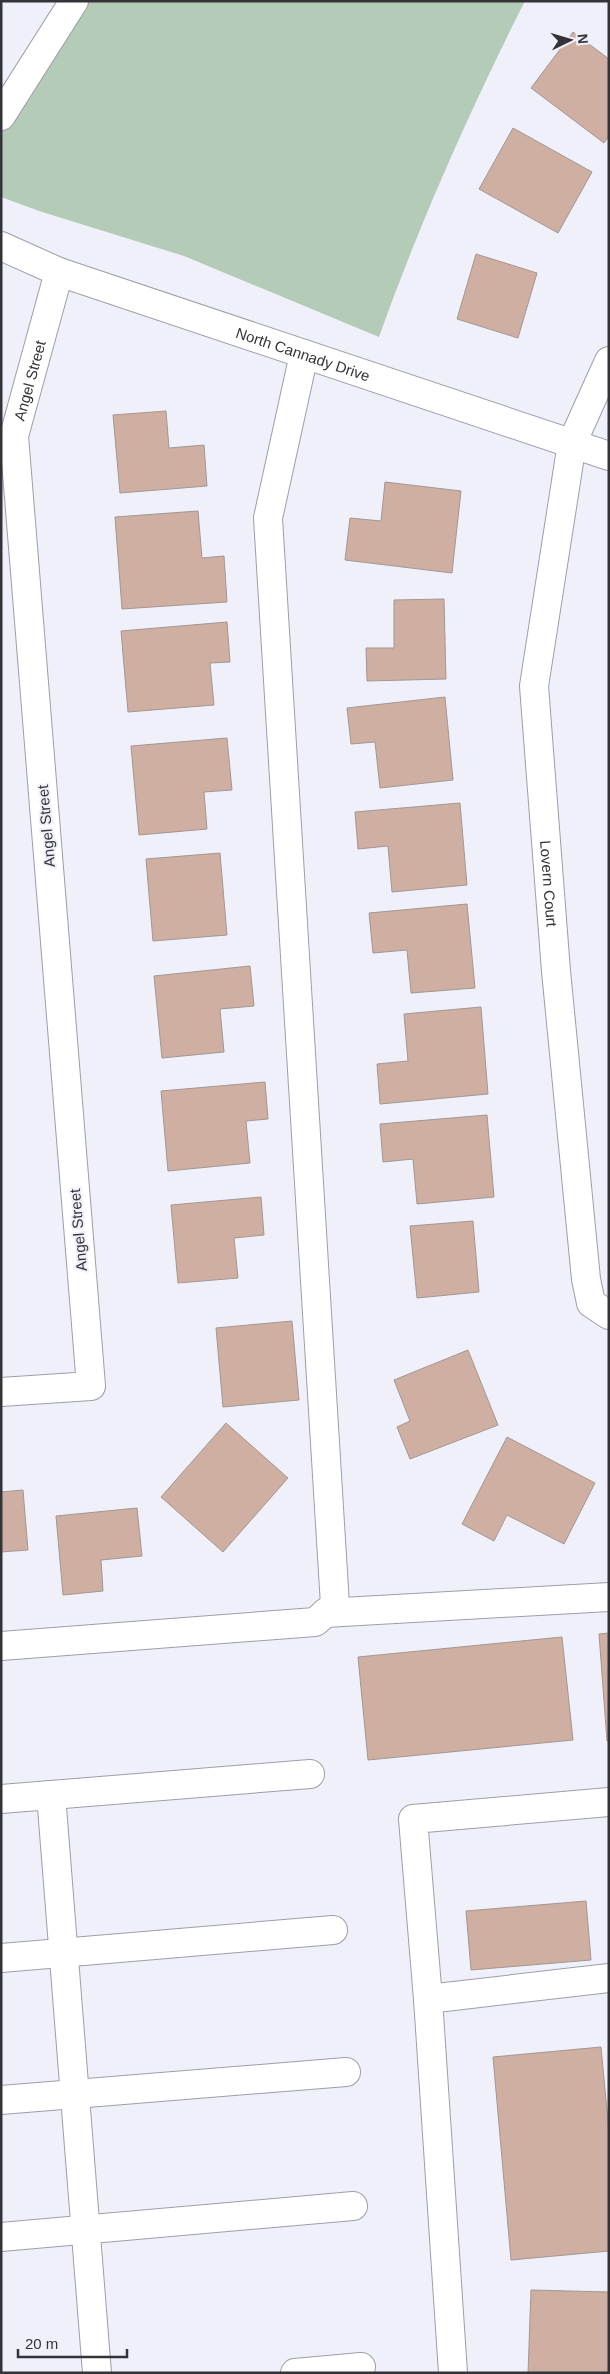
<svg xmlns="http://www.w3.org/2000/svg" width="610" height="2374" font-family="Arial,sans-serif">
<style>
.green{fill:#b3cbb7}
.building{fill:#cfafa1;stroke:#a29792}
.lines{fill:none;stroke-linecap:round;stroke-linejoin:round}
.minor-casing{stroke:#9e9ea8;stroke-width:30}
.minor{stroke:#fff;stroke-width:28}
.labels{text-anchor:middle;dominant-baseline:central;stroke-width:4;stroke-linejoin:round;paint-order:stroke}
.street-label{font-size:15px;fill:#343438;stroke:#f0f0fb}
</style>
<rect width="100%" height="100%" fill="#f0f0fb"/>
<!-- green -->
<path class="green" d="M 76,1 L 525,1 C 470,110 420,222 379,337 L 184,256 L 39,211 L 1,197 L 1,129 Z"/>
<!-- building -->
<path class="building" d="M 573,32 L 609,59 L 609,136 L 604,143 L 531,88 Z
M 513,128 L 592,172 L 558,233 L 479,189 Z
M 476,254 L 537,273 L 518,338 L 457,319 Z
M 166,411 L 169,448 L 204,445 L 207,486 L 120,493 L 113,415 Z
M 385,482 L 461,491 L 452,573 L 345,560 L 350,518 L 381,521 Z
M 198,511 L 202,558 L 224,556 L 227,602 L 122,609 L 115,517 Z
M 444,599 L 446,679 L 367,681 L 366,648 L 394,648 L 394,600 Z
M 227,622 L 230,662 L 210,663 L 214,705 L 128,712 L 121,631 Z
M 445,697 L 453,780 L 380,788 L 375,742 L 351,744 L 347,708 Z
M 227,738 L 232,790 L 204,792 L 207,829 L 139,835 L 131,746 Z
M 460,803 L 467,885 L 392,892 L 388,846 L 358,849 L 355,812 Z
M 220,853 L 227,935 L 153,941 L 146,859 Z
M 467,904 L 475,988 L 411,993 L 407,950 L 373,953 L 369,913 Z
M 250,966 L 254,1006 L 220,1009 L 224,1052 L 162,1058 L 154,976 Z
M 481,1007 L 488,1094 L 380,1104 L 377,1064 L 408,1061 L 404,1014 Z
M 265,1082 L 268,1119 L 246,1121 L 250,1163 L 168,1171 L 161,1091 Z
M 487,1115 L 494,1197 L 417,1204 L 413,1159 L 383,1162 L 380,1124 Z
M 261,1197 L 264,1235 L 234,1238 L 238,1278 L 178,1283 L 171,1205 Z
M 473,1221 L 479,1292 L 417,1298 L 410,1226 Z
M 292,1321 L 299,1400 L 223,1407 L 216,1328 Z
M 468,1350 L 498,1425 L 410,1459 L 397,1427 L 410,1421 L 394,1380 Z
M 226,1423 L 288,1478 L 223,1552 L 161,1497 Z
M 507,1437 L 595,1483 L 564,1544 L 507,1515 L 494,1541 L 462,1524 Z
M 23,1490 L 28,1550 L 1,1552 L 1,1492 Z
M 137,1508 L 142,1556 L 101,1560 L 103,1591 L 63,1595 L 56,1516 Z
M 609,1633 L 609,1741 L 607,1741 L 599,1634 Z
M 562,1637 L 573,1740 L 368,1760 L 358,1657 Z
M 586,1901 L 591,1960 L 471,1970 L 466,1911 Z
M 601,2047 L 609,2132 L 609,2251 L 511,2260 L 493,2057 Z
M 531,2290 L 609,2292 L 609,2373 L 528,2373 Z"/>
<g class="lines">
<!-- minor casing -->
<g class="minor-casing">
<g id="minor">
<path d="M 1,116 L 74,1"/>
<path id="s1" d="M 1,246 L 59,272 L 609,456"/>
<path id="s2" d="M 609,361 L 572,443 L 534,686 L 556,971 L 586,1279 L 591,1303 L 609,1315"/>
<path id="s3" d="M 1,1392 L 91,1386 L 14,436 L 59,272"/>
<path d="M 325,1613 L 609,1597"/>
<path d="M 1,1646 L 315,1622 L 335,1605 L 268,518 L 304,354"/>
<path d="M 51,1795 L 310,1774"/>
<path d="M 1,1799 L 51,1795 L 97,2373"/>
<path d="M 1,1958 L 333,1930"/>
<path d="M 428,1999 L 609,1978"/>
<path d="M 1,2100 L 346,2072"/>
<path d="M 1,2237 L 353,2206"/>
<path d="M 295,2373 L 361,2367"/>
<path d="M 453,2373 L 428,1999 L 413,1819 L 609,1802"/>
</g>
</g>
<!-- minor -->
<use href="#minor" class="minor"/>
</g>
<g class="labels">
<!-- street labels -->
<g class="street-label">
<text stroke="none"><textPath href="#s1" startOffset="321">North Cannady Drive</textPath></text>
<text stroke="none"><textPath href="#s3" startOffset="1101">Angel Street</textPath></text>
<text transform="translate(46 826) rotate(-95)">Angel Street</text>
<text stroke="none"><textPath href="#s2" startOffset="534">Lovern Court</textPath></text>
<text transform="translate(78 1230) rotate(-95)">Angel Street</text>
</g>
</g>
<!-- border -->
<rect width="610" height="2374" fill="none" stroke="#343438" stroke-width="5"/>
<!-- north arrow -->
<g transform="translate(570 40) rotate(85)" stroke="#f0f0fb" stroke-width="4" paint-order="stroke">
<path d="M0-4L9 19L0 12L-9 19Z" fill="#343438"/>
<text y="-8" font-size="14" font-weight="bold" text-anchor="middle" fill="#343438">N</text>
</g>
<!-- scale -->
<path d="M18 2349v8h109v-8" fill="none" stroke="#343438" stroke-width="2.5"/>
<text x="25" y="2349" font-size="15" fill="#343438" stroke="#f0f0fb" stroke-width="4" paint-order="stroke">20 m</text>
</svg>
